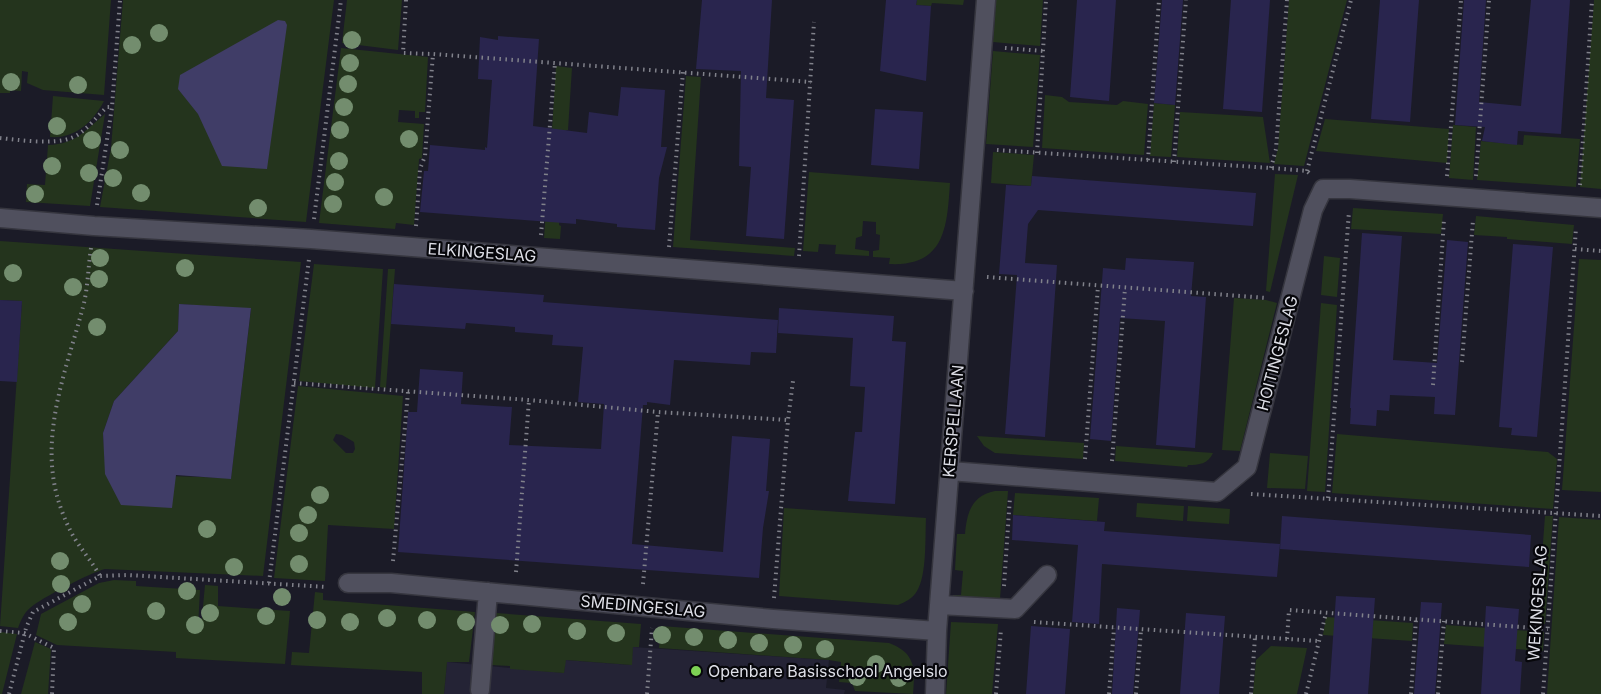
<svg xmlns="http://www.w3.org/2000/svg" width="1601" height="694" font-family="Inter,sans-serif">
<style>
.built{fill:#242335}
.green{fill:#24341d;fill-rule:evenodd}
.water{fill:#403d67}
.building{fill:#29254e}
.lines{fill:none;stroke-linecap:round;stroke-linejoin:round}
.minor-casing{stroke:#36363f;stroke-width:21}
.path{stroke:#81828b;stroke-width:4;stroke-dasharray:1.5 4.5;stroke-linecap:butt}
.minor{stroke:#50505e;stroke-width:18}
.tree{fill:#738d6e}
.poi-dot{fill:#7dd154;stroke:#07070b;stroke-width:2}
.labels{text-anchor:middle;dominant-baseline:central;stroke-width:4.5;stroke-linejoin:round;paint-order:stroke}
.street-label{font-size:16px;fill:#dedfe7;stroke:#07070b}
.poi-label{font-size:16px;fill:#dedfe7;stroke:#07070b;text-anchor:start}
</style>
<rect width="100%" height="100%" fill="#1b1b27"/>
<!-- built -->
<path class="built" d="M 633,647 L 829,660 L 826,688 L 845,690 L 844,694 L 444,694 L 447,662 L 564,673 L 565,660 L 631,665 Z"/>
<!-- green -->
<path class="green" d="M 0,0 L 111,0 L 104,95 L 43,90 L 27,83 L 28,72 L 22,71 L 21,91 L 10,90 L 10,93 L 0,93 Z
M 123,0 L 334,0 L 306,222 L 100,207 L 111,148 Z
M 347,0 L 402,0 L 398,50 L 342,43 Z
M 917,0 L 964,0 L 963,5 L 932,3 L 931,6 L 916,5 Z
M 996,0 L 1043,0 L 1040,46 L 993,42 Z
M 1289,0 L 1347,0 L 1304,166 L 1274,164 L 1278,148 Z
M 1594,0 L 1601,0 L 1601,189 L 1580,187 Z
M 341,48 L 428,57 L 425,112 L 419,112 L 419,118 L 415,118 L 415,111 L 399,110 L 398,122 L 424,124 L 422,158 L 419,159 L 414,225 L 396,223 L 395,229 L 319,223 Z
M 993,51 L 1040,55 L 1033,147 L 986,144 Z
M 556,66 L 572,68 L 568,130 L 566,130 L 550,161 Z
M 686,76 L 701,77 L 690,240 L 795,248 L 794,256 L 673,247 Z
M 1045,95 L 1062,97 L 1069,102 L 1117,105 L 1123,101 L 1148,104 L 1144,155 L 1042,148 Z
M 53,96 L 104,101 C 93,122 75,139 50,137 Z
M 1154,103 L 1175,105 L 1171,157 L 1150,156 Z
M 1180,112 L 1263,117 L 1270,163 L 1177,157 Z
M 105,114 L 90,206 L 26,202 L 27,184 L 45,185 L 48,145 C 77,144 85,130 105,114 Z
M 1325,119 L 1449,129 L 1447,163 L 1316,151 Z
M 1453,125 L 1476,127 L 1473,180 L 1449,178 Z
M 1524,135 L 1580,139 L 1576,187 L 1477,180 L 1481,141 L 1523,145 Z
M 993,152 L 1034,155 L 1031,186 L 991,183 Z
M 549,165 L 563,166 L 559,225 L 561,226 L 560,239 L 544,238 Z
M 809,172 L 950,183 C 947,225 946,267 889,264 L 890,258 L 873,257 L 873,251 L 879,250 L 880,235 L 876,234 L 876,222 L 863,221 L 862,236 L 856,238 L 855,249 L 869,251 L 869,256 L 835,254 L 836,245 L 819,244 L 818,252 L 803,251 Z
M 1275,174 L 1298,175 L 1270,292 L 1266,291 Z
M 1353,208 L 1443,214 L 1441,234 L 1351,229 Z
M 1476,216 L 1574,225 L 1572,244 L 1507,239 L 1507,237 L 1474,235 Z
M 0,241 L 301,262 L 263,576 L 105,569 C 92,572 41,598 30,608 C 24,613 21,620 18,628 L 0,626 L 22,301 L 0,300 ZM 179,304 L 251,309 L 231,478 L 106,474 L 103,433 L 114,401 L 178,331 Z
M 1324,256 L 1340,258 L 1337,297 L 1321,295 Z
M 1579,259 L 1601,260 L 1601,492 L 1562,490 Z
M 314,264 L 383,269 L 375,388 L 299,381 Z
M 388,269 L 395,269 L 386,388 L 380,387 Z
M 1234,298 L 1266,300 L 1277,303 L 1240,451 L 1222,450 Z
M 1321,303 L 1337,305 L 1325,492 L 1307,491 Z
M 298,386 L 403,396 L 394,529 L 328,525 L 325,581 L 274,578 ZM 336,434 L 342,435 L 354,442 L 355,449 L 353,453 L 346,453 L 333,440 Z
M 1337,434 L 1548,452 L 1557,459 L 1553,509 L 1332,493 Z
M 977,436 L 1084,443 L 1083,459 L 995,453 L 984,446 Z
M 1116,446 L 1213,453 C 1208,464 1199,465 1188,465 L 1187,467 L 1115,461 Z
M 1270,453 L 1308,456 L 1305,489 L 1267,488 Z
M 995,491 L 1008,491 L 1000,599 L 953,597 L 953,595 L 961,595 L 963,571 L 955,570 L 957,534 L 965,534 C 967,513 971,496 995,491 Z
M 1015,493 L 1099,498 L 1097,521 L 1013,515 Z
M 1137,503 L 1184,506 L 1183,521 L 1136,517 Z
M 1188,506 L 1230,509 L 1229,524 L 1187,521 Z
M 784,508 L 926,518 C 925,537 927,575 917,591 C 913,598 906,602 898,605 L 779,596 Z
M 1545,516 L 1553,516 L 1545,624 L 1537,624 Z
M 1559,517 L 1601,520 L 1601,694 L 1547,694 Z
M 114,580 L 136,581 L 136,586 L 200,590 L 198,628 L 201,628 L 205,585 L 218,586 L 218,606 L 290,611 L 285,664 L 176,658 L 176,652 L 57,645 L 36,635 L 41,614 L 99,583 Z
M 315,592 L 323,593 L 323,600 L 475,612 L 469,662 L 447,662 L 444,694 L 422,694 L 422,672 L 291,665 L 292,652 L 309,653 Z
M 496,613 L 641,624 L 639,647 L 633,647 L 632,665 L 566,660 L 564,673 L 510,669 L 510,666 L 491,665 L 489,663 Z
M 1326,617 L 1413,623 L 1412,641 L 1323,635 Z
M 951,622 L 998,624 L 992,694 L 946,694 Z
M 1446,625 L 1544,632 L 1543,651 L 1444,644 Z
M 661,626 L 889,643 C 916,653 915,669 913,694 L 855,691 L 852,683 L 839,682 L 841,662 L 829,660 L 659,648 Z
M 0,632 L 17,634 L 2,694 L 0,694 Z
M 35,642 L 51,649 L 48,694 L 21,694 Z
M 1271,646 L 1307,648 L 1297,694 L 1253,694 L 1256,660 Z"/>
<!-- water -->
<path class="water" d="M 278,20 L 285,21 L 287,25 L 267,169 L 222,166 L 198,114 L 178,89 L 180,75 Z
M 179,304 L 251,308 L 231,479 L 176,475 L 172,508 L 121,505 L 105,474 L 103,433 L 114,401 L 178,331 Z"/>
<!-- building -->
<path class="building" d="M 702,0 L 772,0 L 766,98 L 794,100 L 784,239 L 746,236 L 751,167 L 739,166 L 741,71 L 696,69 Z
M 886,0 L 917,0 L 916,5 L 931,6 L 926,81 L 880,71 Z
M 1077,0 L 1116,0 L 1109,101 L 1070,97 Z
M 1162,0 L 1183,0 L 1175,105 L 1154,103 Z
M 1231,0 L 1270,0 L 1262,112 L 1223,109 Z
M 1380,0 L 1419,0 L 1410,122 L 1371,119 Z
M 1464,0 L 1486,0 L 1479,102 L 1521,106 L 1531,0 L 1570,0 L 1561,134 L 1518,131 L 1517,145 L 1482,141 L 1485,127 L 1455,125 Z
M 498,36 L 539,39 L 533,126 L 587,133 L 589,112 L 618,116 L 621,87 L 665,90 L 661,147 L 667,147 L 659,178 L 655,230 L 617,227 L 617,224 L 576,219 L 576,224 L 420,212 L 424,171 L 428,171 L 430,145 L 485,150 L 485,147 L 487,148 L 492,80 L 478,79 L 480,37 L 498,40 Z
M 875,109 L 923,112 L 919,169 L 871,165 Z
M 1032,176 L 1256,193 L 1253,226 L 1038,210 L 1028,224 L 1025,263 L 1057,265 L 1045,437 L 1005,434 L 1017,275 L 999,274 L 1006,185 L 1031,186 Z
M 1362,233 L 1402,236 L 1393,360 L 1437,363 L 1447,240 L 1468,242 L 1455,415 L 1434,414 L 1435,397 L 1390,395 L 1389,411 L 1377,410 L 1376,426 L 1350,424 L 1351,408 L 1350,408 Z
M 1513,244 L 1553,247 L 1537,437 L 1511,435 L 1512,428 L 1499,427 Z
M 1126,258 L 1194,262 L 1191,296 L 1206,297 L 1195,448 L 1156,445 L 1165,321 L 1120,318 L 1111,441 L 1090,439 L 1103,268 L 1125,270 Z
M 394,284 L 544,295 L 543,302 L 778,320 L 776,353 L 751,352 L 750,365 L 674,360 L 670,405 L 647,402 L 647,405 L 643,405 L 632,544 L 723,552 L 732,436 L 770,439 L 766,491 L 769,491 L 763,528 L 759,578 L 398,552 L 408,412 L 417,412 L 420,369 L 463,372 L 461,404 L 512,407 L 509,445 L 601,449 L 604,404 L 578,402 L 583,347 L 552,345 L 553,335 L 515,332 L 515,327 L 466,323 L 465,329 L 391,324 Z
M 0,300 L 22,301 L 17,382 L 0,381 Z
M 779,308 L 894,316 L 892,341 L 906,342 L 895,504 L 848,501 L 855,432 L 862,432 L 865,387 L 850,386 L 853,338 L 778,333 Z
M 1013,515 L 1105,522 L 1104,531 L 1280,544 L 1277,577 L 1102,564 L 1099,624 L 1072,622 L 1078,545 L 1012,540 Z
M 1282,516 L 1531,535 L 1529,567 L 1280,549 Z
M 1336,596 L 1375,598 L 1368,694 L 1329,694 Z
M 1421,602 L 1442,603 L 1435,694 L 1414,694 Z
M 1486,606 L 1519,609 L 1515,661 L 1522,662 L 1520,694 L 1481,694 Z
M 1117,608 L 1140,610 L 1133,694 L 1112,694 Z
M 1186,613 L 1225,616 L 1219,694 L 1180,694 Z
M 1031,626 L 1070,629 L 1065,694 L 1026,694 Z"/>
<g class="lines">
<!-- minor casing -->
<g class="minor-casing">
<path id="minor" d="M 0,218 L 94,226 L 311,239 L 964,291
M 950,471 L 1217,492 L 1247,467 L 1313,210 L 1323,189 L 1350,189 L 1601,208
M 348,583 L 391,583 L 773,619 L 937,631
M 939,605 L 1015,609 L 1047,575
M 480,690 L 488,592
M 935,694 L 937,631 L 986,0"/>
</g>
<!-- path -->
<path class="path" d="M 406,0 L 403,53 L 433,54
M 1005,48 L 1043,51
M 0,138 C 19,140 53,145 71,138 C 85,133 96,117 107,107 L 112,107
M 997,150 L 1271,168 L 1307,171 L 1309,173
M 1037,153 L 1046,0
M 1148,160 L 1159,0
M 1174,162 L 1186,0
M 1271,168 L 1276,149 L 1287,0
M 1307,171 L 1351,0
M 1447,176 L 1461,0
M 1476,176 L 1489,0
M 1580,185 L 1592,0
M 97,205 L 112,107 L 120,0
M 314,219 L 341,0
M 416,226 L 420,169 L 425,156 L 433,54 L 811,82
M 541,235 L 555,63
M 669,247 L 683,71
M 91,248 C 88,268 88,288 83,307 C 67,368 40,432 57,496 C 60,507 65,520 70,530 C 78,546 91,560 100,576
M 1575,249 L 1601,251
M 799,256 L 814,22
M 987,277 L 1267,298
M 1462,362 L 1473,220
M 294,383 L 529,400 L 658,412 L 788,420
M 1433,385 L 1444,219
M 1085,459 L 1098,286
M 1112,461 L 1125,288
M 1251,494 L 1601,516
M 1328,498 L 1349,211
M 393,561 L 408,392
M 516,572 L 529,400
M 269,583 L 309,259
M 643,584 L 658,412
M 1004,586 L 1010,497
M 774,598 L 788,420 L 793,381
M 1034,622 L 1318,641
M 0,631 L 24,633 L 54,648 L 52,694
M 1287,639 L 1289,610 L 1548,629
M 9,694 L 26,628 L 33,612 L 100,576 L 128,575 L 327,587
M 647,694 L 652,628
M 996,694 L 1001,629
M 1109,694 L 1114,628
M 1136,694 L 1141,630
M 1251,694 L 1255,637
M 1306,694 L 1326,613
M 1411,694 L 1416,619
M 1438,694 L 1444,621
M 1543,694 L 1576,228"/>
<!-- minor -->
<use href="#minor" class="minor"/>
</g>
<!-- trees -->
<g class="tree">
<circle cx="159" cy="33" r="9"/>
<circle cx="352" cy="40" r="9"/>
<circle cx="132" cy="45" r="9"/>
<circle cx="350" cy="63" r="9"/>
<circle cx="11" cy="82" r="9"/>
<circle cx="348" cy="84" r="9"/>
<circle cx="78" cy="85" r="9"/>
<circle cx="344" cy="107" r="9"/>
<circle cx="57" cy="126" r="9"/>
<circle cx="340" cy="130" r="9"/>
<circle cx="409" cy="139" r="9"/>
<circle cx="92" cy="140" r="9"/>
<circle cx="120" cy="150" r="9"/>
<circle cx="339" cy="161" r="9"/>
<circle cx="52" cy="166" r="9"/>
<circle cx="89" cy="173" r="9"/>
<circle cx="113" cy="178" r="9"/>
<circle cx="335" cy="182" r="9"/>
<circle cx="141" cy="193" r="9"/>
<circle cx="35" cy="194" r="9"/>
<circle cx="384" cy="197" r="9"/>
<circle cx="333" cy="204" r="9"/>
<circle cx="258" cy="208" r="9"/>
<circle cx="100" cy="258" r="9"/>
<circle cx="185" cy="268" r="9"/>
<circle cx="13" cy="273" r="9"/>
<circle cx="99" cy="279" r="9"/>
<circle cx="73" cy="287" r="9"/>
<circle cx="97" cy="327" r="9"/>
<circle cx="320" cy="495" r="9"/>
<circle cx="308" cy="515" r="9"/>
<circle cx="207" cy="529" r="9"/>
<circle cx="299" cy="533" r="9"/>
<circle cx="60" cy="561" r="9"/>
<circle cx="299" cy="564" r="9"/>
<circle cx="234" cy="567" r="9"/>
<circle cx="61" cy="584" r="9"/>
<circle cx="187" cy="591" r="9"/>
<circle cx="282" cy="597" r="9"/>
<circle cx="82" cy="604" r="9"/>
<circle cx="156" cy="611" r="9"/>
<circle cx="210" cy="613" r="9"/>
<circle cx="266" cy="616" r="9"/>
<circle cx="387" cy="618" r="9"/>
<circle cx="317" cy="620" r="9"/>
<circle cx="427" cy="620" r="9"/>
<circle cx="68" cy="622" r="9"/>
<circle cx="350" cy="622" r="9"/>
<circle cx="466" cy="622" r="9"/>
<circle cx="532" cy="624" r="9"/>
<circle cx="195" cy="625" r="9"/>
<circle cx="500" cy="625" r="9"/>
<circle cx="577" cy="631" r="9"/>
<circle cx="616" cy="633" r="9"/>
<circle cx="662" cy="635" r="9"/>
<circle cx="694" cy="637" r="9"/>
<circle cx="728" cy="640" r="9"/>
<circle cx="759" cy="643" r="9"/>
<circle cx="793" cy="645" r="9"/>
<circle cx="825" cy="649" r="9"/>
<circle cx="876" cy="664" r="9"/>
<circle cx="857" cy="677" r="9"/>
<circle cx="899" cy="678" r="9"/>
</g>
<!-- markers -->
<circle class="poi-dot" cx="696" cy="671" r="6"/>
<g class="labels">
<!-- street labels -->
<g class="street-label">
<text transform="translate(482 252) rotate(4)">ELKINGESLAG</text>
<text transform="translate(1277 353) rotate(-75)">HOITINGESLAG</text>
<text transform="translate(953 421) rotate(-85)">KERSPELLAAN</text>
<text transform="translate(1537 603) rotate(-86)">WEKINGESLAG</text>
<text transform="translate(643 606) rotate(5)">SMEDINGESLAG</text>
</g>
<!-- poi labels -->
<g class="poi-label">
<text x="708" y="671">Openbare Basisschool Angelslo</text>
</g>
</g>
</svg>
